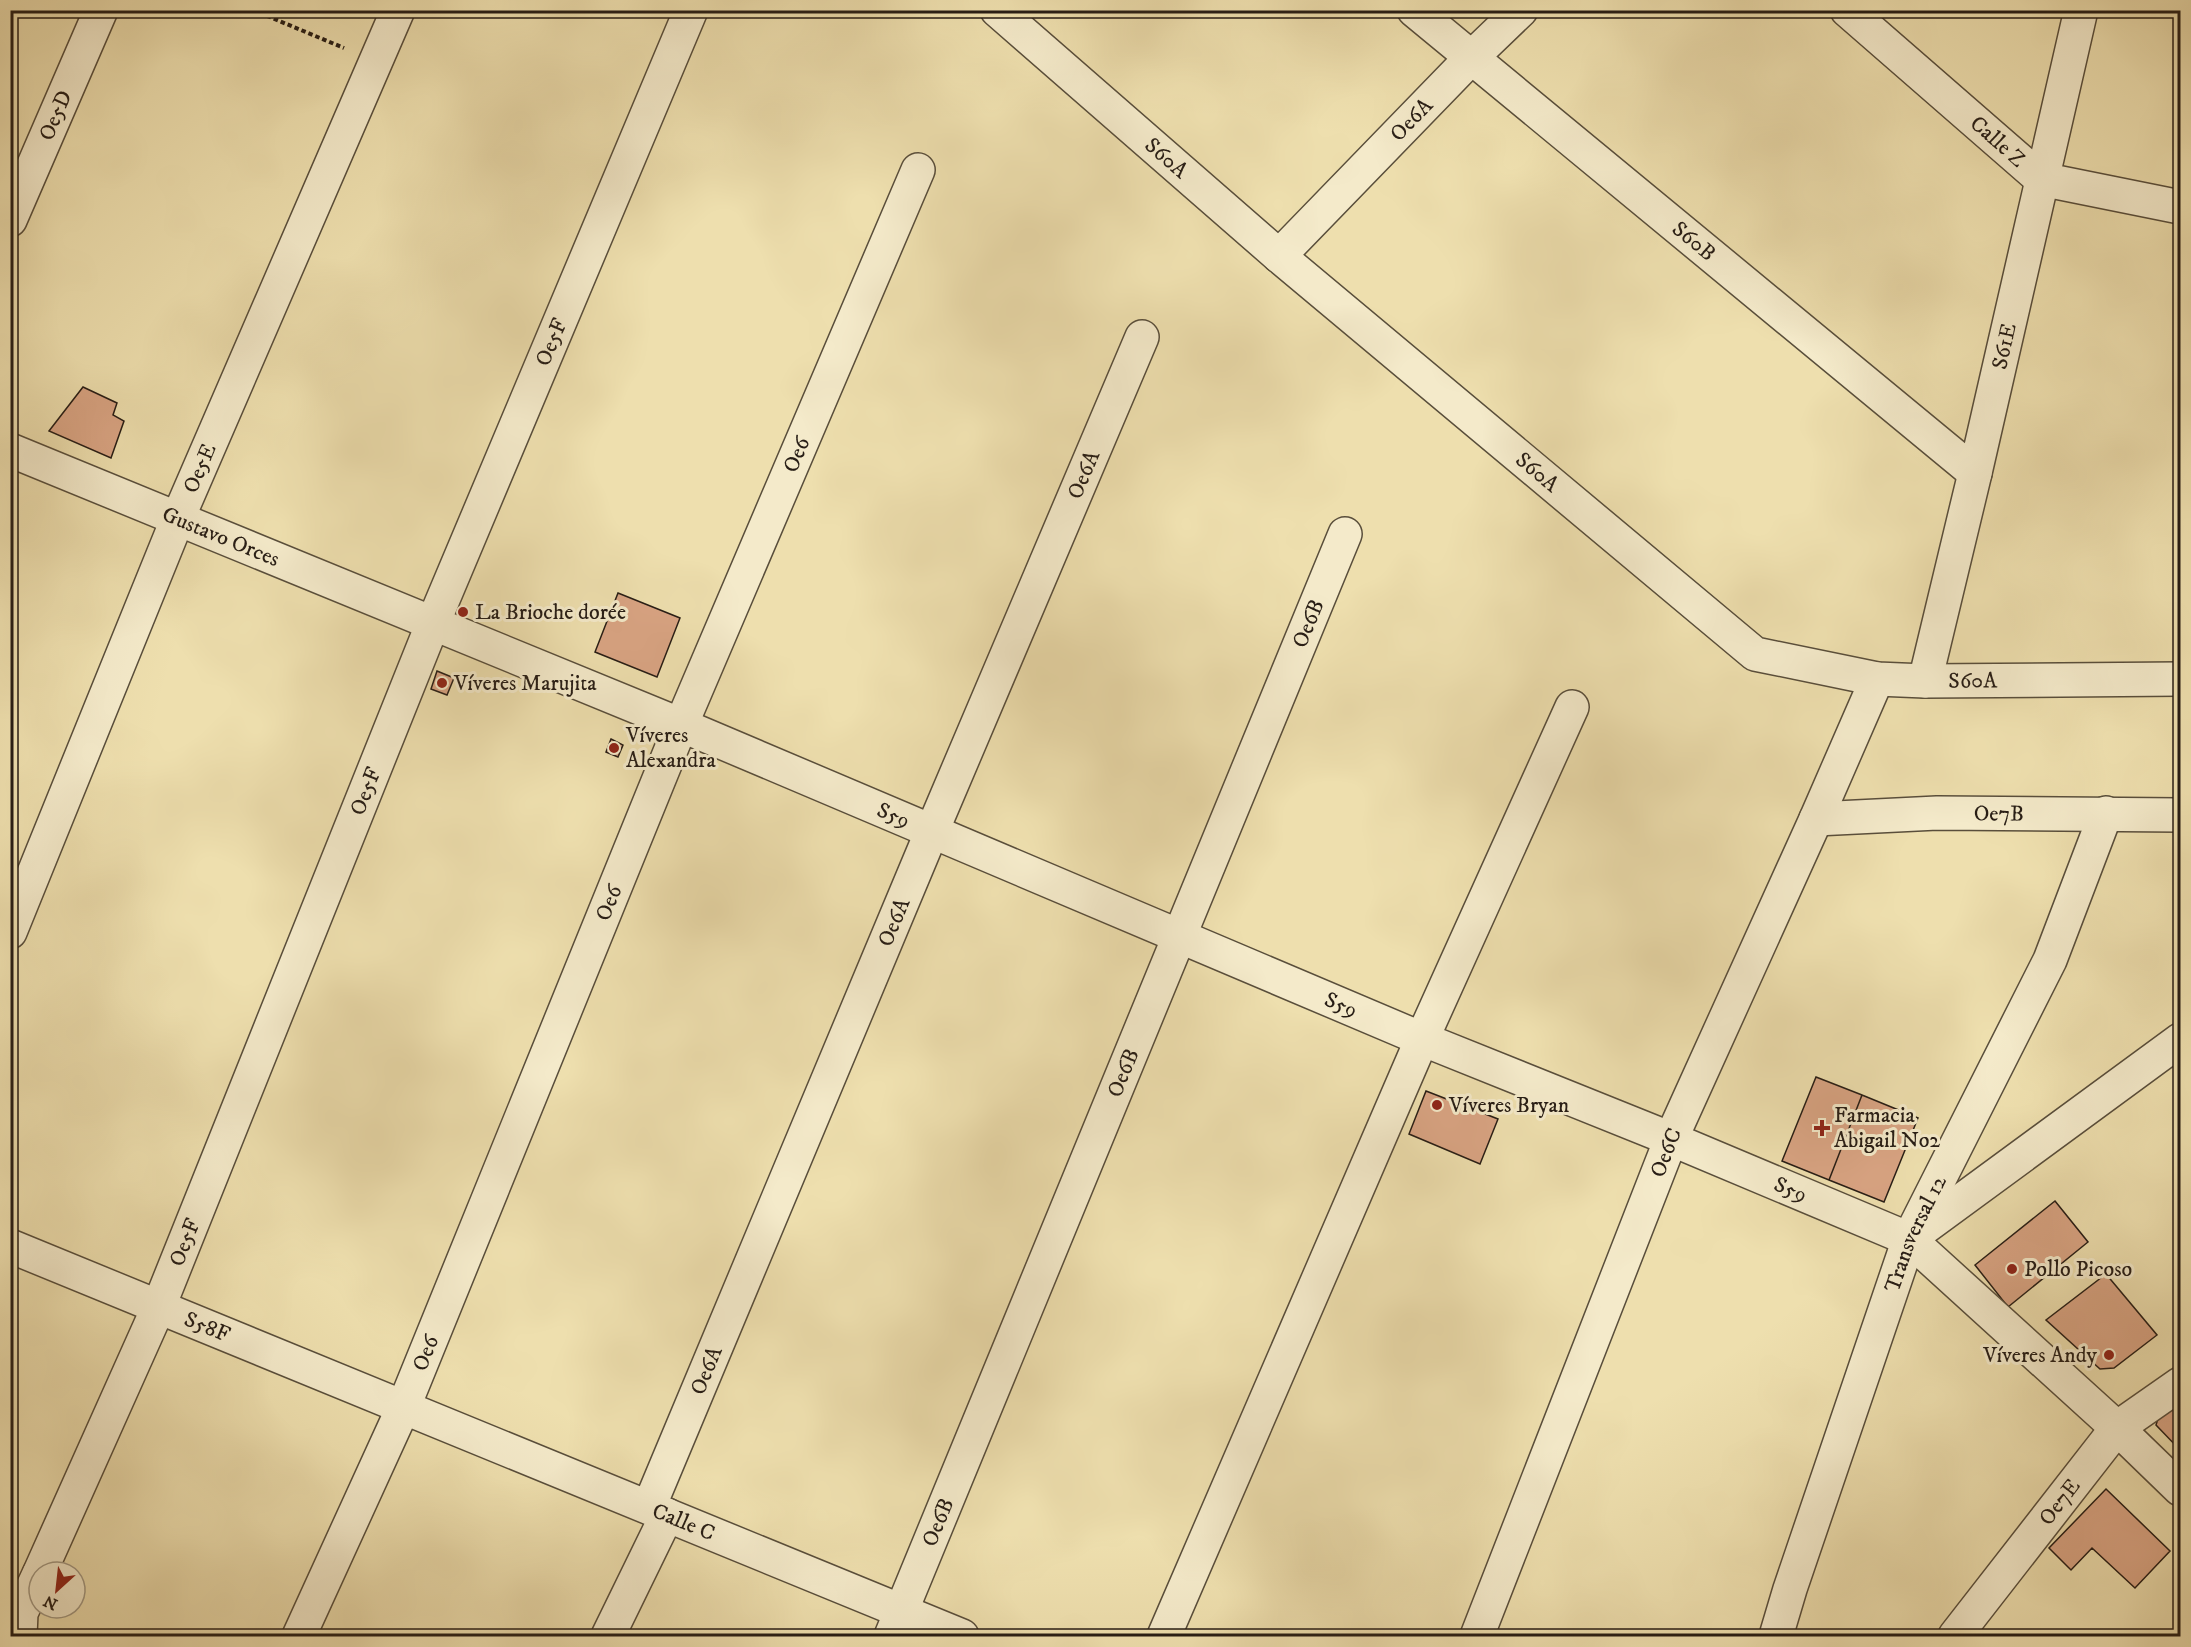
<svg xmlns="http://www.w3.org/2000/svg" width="2191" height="1647" font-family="'IM FELL DW Pica',serif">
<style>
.building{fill:#d9a483;stroke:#271d15;stroke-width:1.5}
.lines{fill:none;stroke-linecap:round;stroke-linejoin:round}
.minor-casing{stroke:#594e3b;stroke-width:36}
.path{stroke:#271d15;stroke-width:4;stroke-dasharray:4.5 3;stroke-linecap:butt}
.minor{stroke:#f4eaca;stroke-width:33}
.poi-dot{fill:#8f2418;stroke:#f4eaca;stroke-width:2}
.labels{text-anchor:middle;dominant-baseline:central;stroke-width:6;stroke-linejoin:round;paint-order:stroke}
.street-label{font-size:22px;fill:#271d15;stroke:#f4eaca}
.poi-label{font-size:22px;fill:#271d15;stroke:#f4eaca;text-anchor:start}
</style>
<rect width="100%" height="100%" fill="#eedfae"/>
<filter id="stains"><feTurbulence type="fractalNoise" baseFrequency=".00333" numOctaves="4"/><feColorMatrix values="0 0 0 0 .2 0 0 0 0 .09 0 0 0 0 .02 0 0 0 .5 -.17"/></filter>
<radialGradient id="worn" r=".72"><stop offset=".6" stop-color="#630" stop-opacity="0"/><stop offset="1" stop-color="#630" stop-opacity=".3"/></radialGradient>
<!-- building -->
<path class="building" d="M 83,387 L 117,403 L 113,415 L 124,421 L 111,458 L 49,431 Z
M 618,593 L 680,618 L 657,677 L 595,652 Z
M 437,671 L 454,678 L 447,695 L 431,689 Z
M 611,739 L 623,745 L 618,757 L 606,752 Z
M 1816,1077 L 1862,1095 L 1829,1180 L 1782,1161 Z
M 1426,1091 L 1498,1119 L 1480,1164 L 1409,1134 Z
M 1862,1095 L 1918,1118 L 1884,1202 L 1829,1180 Z
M 2055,1201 L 2088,1242 L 2008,1307 L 1975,1265 Z
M 2106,1274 L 2157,1335 L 2114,1368 L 2100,1369 L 2046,1320 Z
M 2180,1400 L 2180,1450 L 2156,1425 L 2160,1412 Z
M 2106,1489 L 2170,1551 L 2135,1588 L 2092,1548 L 2071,1570 L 2049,1548 Z"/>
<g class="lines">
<!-- minor casing -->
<g class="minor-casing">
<g id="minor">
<path id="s1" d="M 997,10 L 1279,256 L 1755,654 L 1877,679 L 1925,681 L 2180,679"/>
<path id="s2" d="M 1414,10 L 1975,473"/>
<path id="s3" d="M 1847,10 L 2041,179 L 2180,207"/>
<path id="s4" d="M 10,220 L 101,10"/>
<path id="s5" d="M 1279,256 L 1471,58 L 1521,10"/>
<path id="s6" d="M 10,450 L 681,725 L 1422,1039 L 1671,1139 L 1909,1239 L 2117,1428 L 2180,1489"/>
<path id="s7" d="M 1925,681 L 1975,473 L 2081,10"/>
<path id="s8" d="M 1816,819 L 1937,813 L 2180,815"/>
<path id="s9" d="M 10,932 L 178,518 L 398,10"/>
<path d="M 1913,1236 L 2180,1040"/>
<path id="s10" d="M 10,1246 L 962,1636"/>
<path id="s11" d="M 649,1507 L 932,831 L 1142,337"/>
<path id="s12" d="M 40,1572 L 159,1306 L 433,623 L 691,10"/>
<path d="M 20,1636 L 21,1613 L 39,1574"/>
<path id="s13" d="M 299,1636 L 404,1406 L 681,725 L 918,170"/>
<path d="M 608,1636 L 667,1515"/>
<path id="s14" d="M 891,1636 L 1345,534"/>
<path d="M 1164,1636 L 1422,1039 L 1572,707"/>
<path id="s15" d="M 1477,1636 L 1671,1139 L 1816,819 L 1877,679"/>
<path id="s16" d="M 1776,1636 L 1790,1589 L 1909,1239 L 2050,960 L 2106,813"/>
<path id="s17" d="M 1955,1636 L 2117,1428 L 2180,1384"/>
</g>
</g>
<!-- path -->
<path class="path" d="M 253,10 L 344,48"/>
<!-- minor -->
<use href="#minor" class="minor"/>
</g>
<!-- markers -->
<g class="poi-dot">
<circle cx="463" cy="612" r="6"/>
<circle cx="442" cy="683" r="6"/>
<circle cx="614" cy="748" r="6"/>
<circle cx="1437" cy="1105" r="6"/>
<path d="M1819 1119h6v6h6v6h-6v6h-6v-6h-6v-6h6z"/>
<circle cx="2012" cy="1269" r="6"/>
<circle cx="2109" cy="1355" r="6"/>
</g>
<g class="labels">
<!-- street labels -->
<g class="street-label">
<text stroke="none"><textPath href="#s4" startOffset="114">Oe5D</textPath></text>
<text stroke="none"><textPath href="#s5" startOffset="190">Oe6A</textPath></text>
<text stroke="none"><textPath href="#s3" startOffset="200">Calle Z</textPath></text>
<text stroke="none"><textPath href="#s1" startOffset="225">S60A</textPath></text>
<text stroke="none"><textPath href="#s2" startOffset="363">S60B</textPath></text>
<text stroke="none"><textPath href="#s12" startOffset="1332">Oe5F</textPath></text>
<text stroke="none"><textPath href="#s7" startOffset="344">S61E</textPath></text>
<text stroke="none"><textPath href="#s13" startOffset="1282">Oe6</textPath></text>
<text stroke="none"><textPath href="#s9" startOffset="501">Oe5E</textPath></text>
<text stroke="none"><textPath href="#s1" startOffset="711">S60A</textPath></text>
<text stroke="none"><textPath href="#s11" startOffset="1120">Oe6A</textPath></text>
<text stroke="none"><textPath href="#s6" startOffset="228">Gustavo Orces</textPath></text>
<text stroke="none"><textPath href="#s14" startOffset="1095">Oe6B</textPath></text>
<text stroke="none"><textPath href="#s1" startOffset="1215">S60A</textPath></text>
<text stroke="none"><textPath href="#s12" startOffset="846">Oe5F</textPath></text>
<text stroke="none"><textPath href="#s8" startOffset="183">Oe7B</textPath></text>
<text stroke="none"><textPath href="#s6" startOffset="956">S59</textPath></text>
<text stroke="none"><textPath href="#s13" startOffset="796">Oe6</textPath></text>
<text stroke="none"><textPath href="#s11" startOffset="634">Oe6A</textPath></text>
<text stroke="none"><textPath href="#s6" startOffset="1442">S59</textPath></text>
<text stroke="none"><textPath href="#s14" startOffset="609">Oe6B</textPath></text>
<text stroke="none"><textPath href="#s15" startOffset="519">Oe6C</textPath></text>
<text stroke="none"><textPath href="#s6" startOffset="1928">S59</textPath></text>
<text stroke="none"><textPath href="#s16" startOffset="426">Transversal 12</textPath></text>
<text stroke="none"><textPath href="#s12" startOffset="360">Oe5F</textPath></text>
<text stroke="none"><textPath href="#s10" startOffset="213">S58F</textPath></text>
<text stroke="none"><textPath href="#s13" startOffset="310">Oe6</textPath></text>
<text stroke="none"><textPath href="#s11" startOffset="148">Oe6A</textPath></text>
<text stroke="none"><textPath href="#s17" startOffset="170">Oe7E</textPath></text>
<text stroke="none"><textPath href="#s10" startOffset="728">Calle C</textPath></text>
<text stroke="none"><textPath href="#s14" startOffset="123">Oe6B</textPath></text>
</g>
<!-- poi labels -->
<g class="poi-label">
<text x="475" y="612">La Brioche dorée</text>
<text x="454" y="683">Víveres Marujita</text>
<text x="626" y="735">Víveres<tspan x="626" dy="25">Alexandra</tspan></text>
<text x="1449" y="1105">Víveres Bryan</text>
<text x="1834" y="1115">Farmacia<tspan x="1834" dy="25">Abigail No2</tspan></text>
<text x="2024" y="1269">Pollo Picoso</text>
<text x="2097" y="1355" text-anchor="end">Víveres Andy</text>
</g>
</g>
<!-- margin -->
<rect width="2191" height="1647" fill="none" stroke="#eedfae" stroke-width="36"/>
<rect x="12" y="12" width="2167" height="1623" fill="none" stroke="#271d15" stroke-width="3"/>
<rect x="18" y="18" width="2155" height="1611" fill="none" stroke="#271d15" stroke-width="1.5"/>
<!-- north arrow -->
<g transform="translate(57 1590) rotate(207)"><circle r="28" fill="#f4eaca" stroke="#a29882" stroke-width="1.5"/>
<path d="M0-4.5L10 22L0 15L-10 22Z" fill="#8f2418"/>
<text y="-9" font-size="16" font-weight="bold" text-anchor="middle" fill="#271d15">N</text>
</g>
<rect width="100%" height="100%" filter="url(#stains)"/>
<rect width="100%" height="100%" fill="url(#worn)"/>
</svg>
